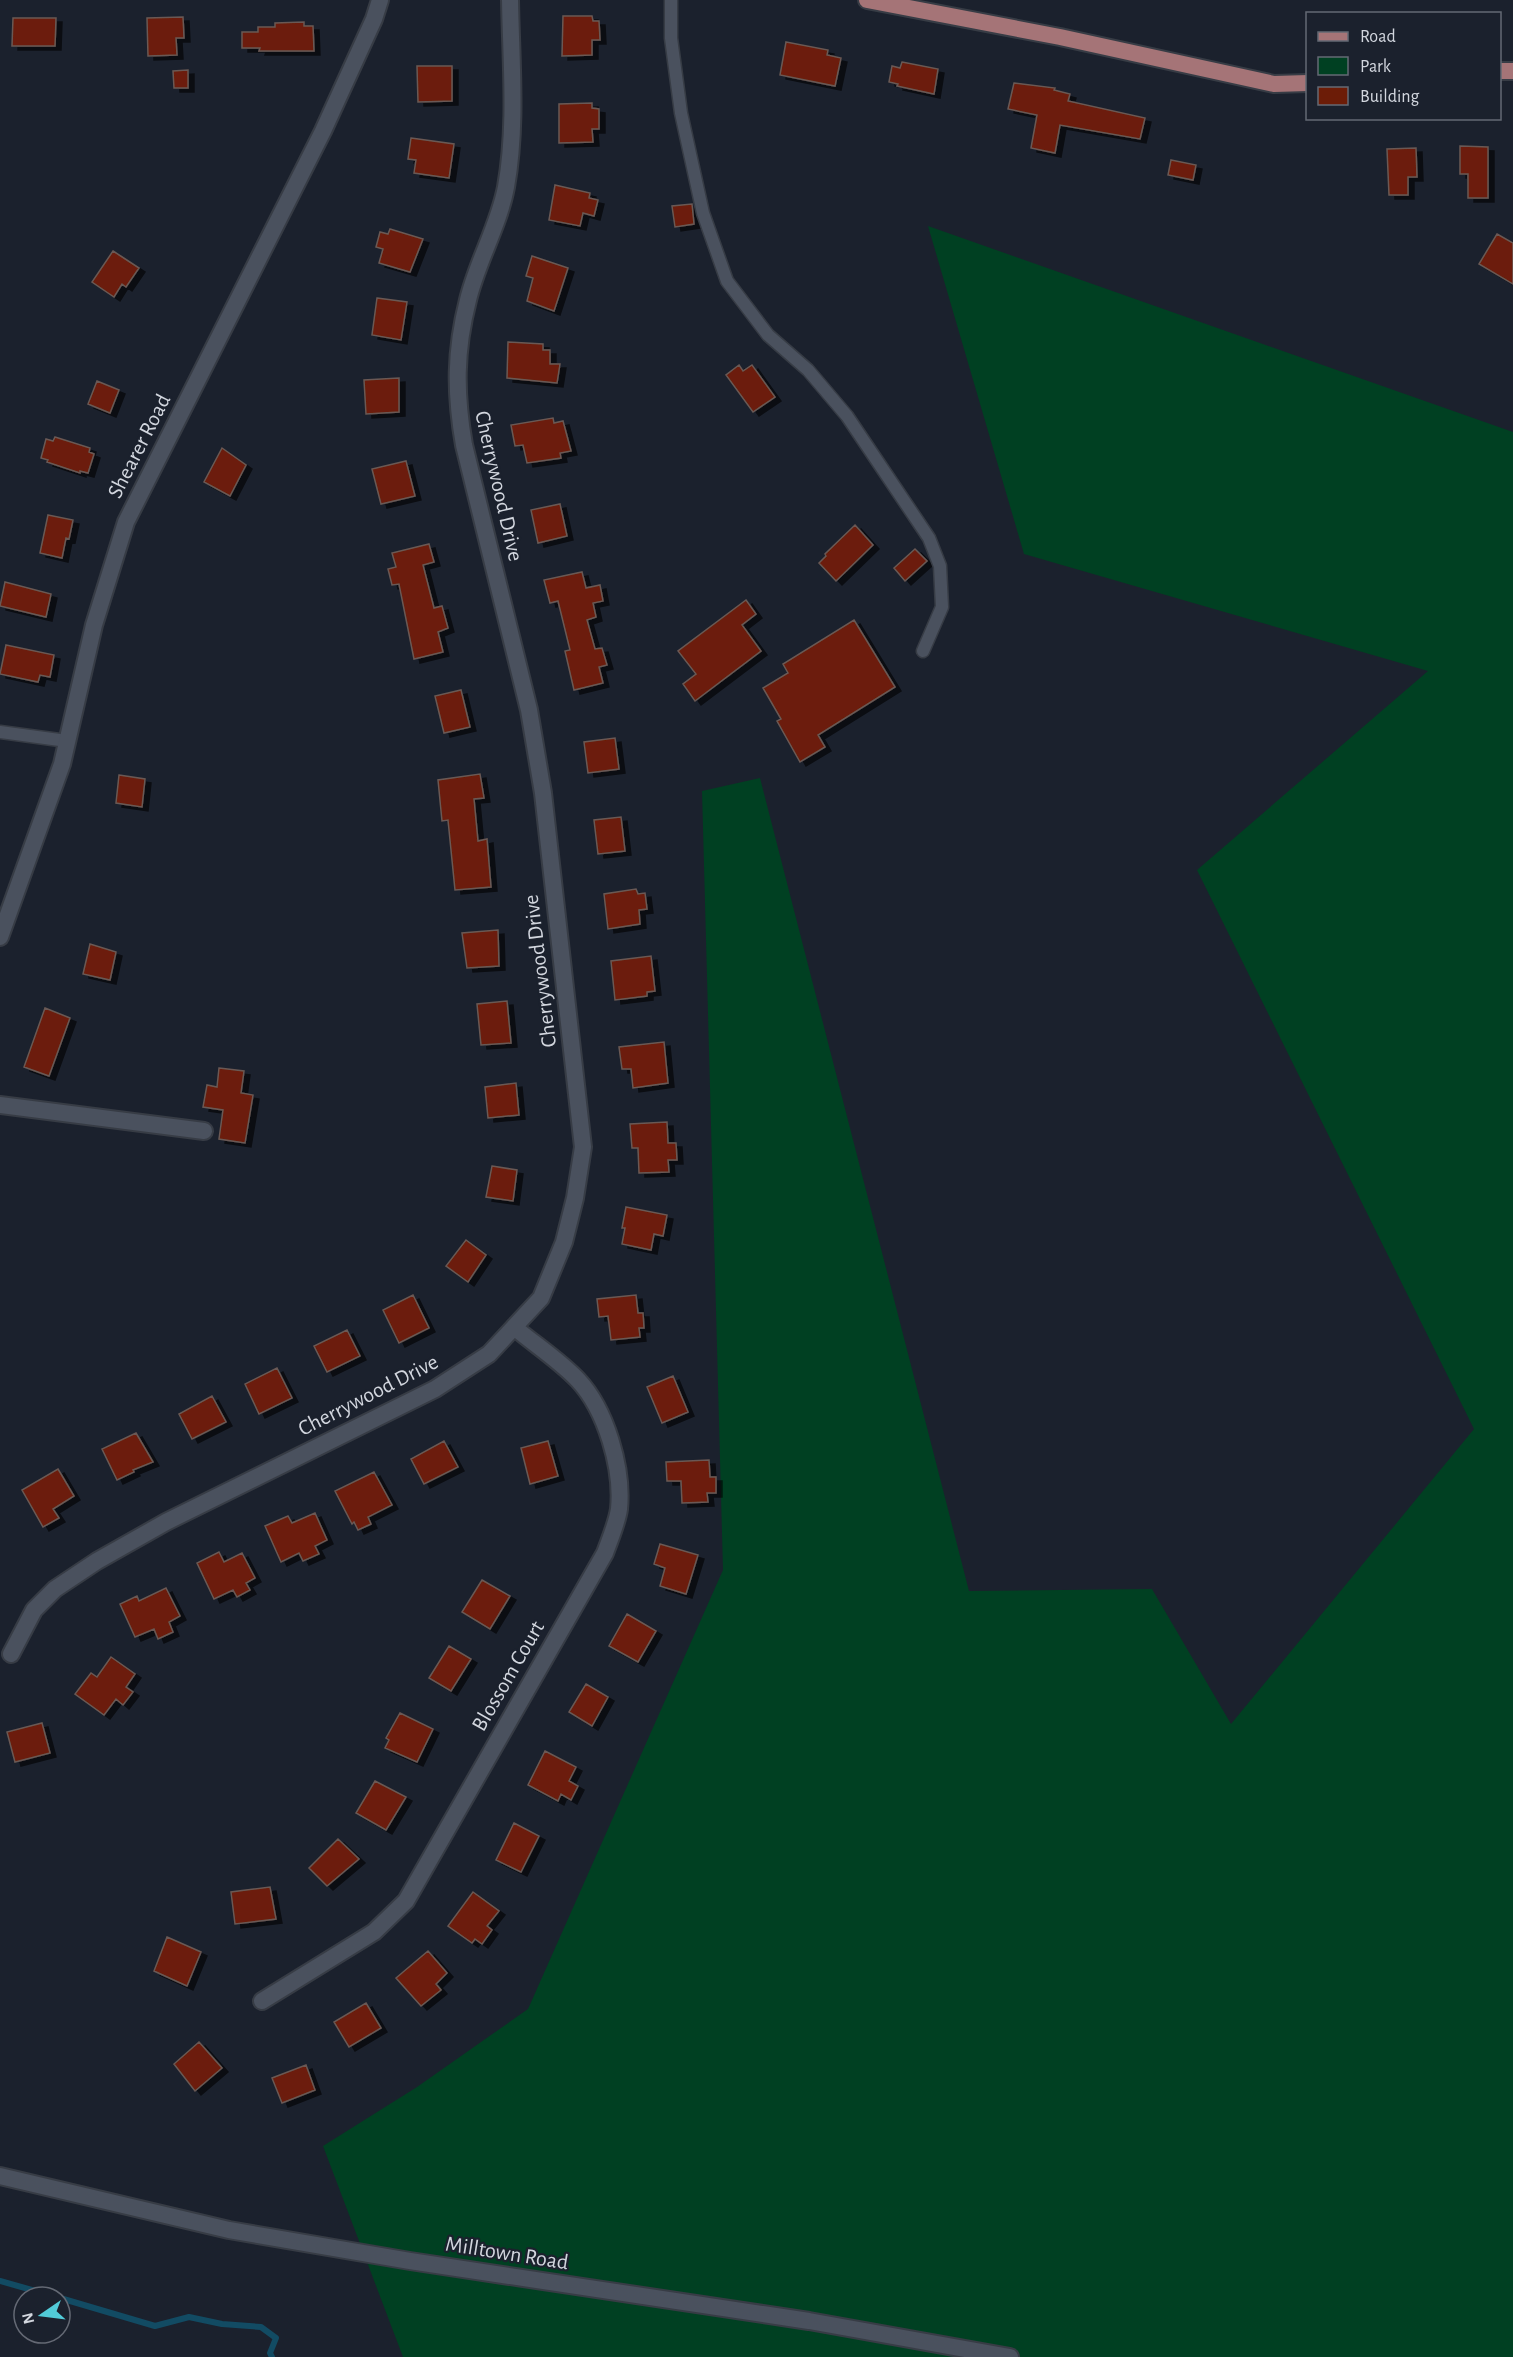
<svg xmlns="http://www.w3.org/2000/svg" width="1513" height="2357" font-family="'Alegreya Sans',sans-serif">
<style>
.green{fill:#004022}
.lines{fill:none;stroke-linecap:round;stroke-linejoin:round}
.stream{stroke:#124b63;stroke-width:6}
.building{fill:#6c1c07;stroke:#6a5954;stroke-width:1.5;filter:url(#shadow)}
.service-casing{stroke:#373c45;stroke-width:15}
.minor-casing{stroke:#373c45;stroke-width:20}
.tertiary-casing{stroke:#373c45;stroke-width:20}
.primary-casing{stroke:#373c45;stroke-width:20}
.service{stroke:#4a515e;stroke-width:12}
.minor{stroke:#4a515e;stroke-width:16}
.tertiary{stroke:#4a515e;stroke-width:16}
.primary{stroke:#a57477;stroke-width:16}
.labels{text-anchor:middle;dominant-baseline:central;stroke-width:4.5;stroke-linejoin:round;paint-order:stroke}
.street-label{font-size:22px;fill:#d2d6de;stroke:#1b212d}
</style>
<defs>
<filter id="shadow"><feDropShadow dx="6" dy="4" stdDeviation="0" flood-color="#0009"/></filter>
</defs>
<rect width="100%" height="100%" fill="#1b212d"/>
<!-- green -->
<path class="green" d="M 928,226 L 1513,432 L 1513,2357 L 403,2357 L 323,2146 L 417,2087 L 528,2009 L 723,1570 L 702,791 L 760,778 L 969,1591 L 1152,1589 L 1231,1724 L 1474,1429 L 1197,870 L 1428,671 L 1024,554 Z"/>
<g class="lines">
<!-- stream -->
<path class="stream" d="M 0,2281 L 57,2297
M 60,2298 L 155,2326 L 189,2317 L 222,2324 L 261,2327 L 276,2338 L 270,2353 L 272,2357"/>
</g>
<!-- building -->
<path class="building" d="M 563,16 L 592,16 L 593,21 L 599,21 L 600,40 L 592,40 L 592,55 L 562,56 Z
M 183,17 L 184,38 L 176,38 L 177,55 L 148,56 L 147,18 Z
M 13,18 L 56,18 L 55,46 L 12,46 Z
M 304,22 L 304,26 L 313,26 L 314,51 L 259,51 L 260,48 L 242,48 L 242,32 L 258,32 L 258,27 L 275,27 L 275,23 Z
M 786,42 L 828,50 L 827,55 L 841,58 L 835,86 L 780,75 Z
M 902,62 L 938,69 L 934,94 L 897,86 L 898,84 L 889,82 L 892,66 L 900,68 Z
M 417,66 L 452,66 L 452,101 L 418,102 Z
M 188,70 L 188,88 L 174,88 L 173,71 Z
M 1014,83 L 1055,88 L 1054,90 L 1070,94 L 1068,101 L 1145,118 L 1140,139 L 1060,125 L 1055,153 L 1031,148 L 1037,115 L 1008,109 Z
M 592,103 L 592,108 L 599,109 L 599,129 L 592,129 L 593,142 L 559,143 L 559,104 Z
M 411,138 L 454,144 L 449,178 L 414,173 L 416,160 L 408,159 Z
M 1460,146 L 1488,147 L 1488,198 L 1468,198 L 1468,174 L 1460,174 Z
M 1416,148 L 1417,177 L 1408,177 L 1408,195 L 1389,195 L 1387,149 Z
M 1171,160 L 1196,165 L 1193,180 L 1168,175 Z
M 555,185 L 590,193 L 589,198 L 598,200 L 594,216 L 583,213 L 580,226 L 549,220 Z
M 692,204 L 694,224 L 675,227 L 672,206 Z
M 390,229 L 423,239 L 410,272 L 379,263 L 383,249 L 376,247 L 380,232 L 388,234 Z
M 1497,234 L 1513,243 L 1513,284 L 1479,264 Z
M 113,251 L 139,268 L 126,287 L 122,284 L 114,297 L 92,282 Z
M 532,256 L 568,268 L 554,311 L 527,301 L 533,278 L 526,276 Z
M 377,298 L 407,302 L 401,340 L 372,335 Z
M 508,342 L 543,344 L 543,350 L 550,350 L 550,364 L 560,364 L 557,383 L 507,378 Z
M 739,365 L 743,371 L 752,365 L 775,397 L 753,412 L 726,375 Z
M 399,378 L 399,412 L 366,414 L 364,380 Z
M 97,381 L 119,390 L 110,413 L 88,404 Z
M 553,418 L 554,423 L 563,421 L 571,451 L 560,453 L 561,458 L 527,463 L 523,445 L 515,446 L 511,425 Z
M 55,437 L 90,448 L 89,452 L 94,454 L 88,473 L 80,471 L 80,473 L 47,462 L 48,460 L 41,458 L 46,439 L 53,441 Z
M 222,448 L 246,465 L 230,496 L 204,482 Z
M 406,461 L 415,496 L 381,504 L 372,469 Z
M 560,504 L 567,536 L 538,543 L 531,510 Z
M 48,515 L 73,520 L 69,539 L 66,538 L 62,558 L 40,553 Z
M 855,525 L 873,545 L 836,581 L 819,563 L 826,556 L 825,554 Z
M 429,544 L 434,562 L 423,565 L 434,608 L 442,606 L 448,628 L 438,632 L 443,652 L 414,659 L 399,584 L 392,585 L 388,569 L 396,567 L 392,553 Z
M 915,549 L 927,561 L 905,581 L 894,568 Z
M 582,572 L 586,588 L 600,585 L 603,601 L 593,603 L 596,617 L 587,620 L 595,649 L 602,648 L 607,665 L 599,667 L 603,683 L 574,690 L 565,651 L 570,650 L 558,601 L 550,603 L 544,580 Z
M 5,582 L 51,594 L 46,617 L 0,606 Z
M 746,600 L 756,614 L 742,625 L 761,651 L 695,701 L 683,684 L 696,674 L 678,651 Z
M 854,620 L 895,687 L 818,735 L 825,747 L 800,762 L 777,721 L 781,719 L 763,688 L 788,673 L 783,664 Z
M 6,645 L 54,655 L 50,677 L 40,675 L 38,682 L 0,674 Z
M 461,690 L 470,727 L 444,733 L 435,696 Z
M 615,738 L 619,769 L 588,773 L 584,742 Z
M 480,774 L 484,798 L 474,799 L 478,841 L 487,839 L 491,887 L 455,890 L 448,820 L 442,821 L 438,780 Z
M 119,775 L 145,779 L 142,807 L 116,803 Z
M 621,817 L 625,851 L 598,854 L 594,820 Z
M 636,889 L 638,894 L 645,893 L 647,909 L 639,910 L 640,924 L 608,929 L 604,894 Z
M 498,930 L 499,966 L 467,968 L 462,933 Z
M 90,944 L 116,952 L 110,980 L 83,974 Z
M 651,956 L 655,991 L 647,992 L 647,996 L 615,1000 L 611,961 Z
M 507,1001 L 511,1043 L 481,1045 L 477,1004 Z
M 45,1008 L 70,1018 L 49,1076 L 24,1067 Z
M 664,1042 L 668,1083 L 633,1088 L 631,1069 L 622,1069 L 619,1047 Z
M 219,1068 L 244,1071 L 241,1093 L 253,1095 L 245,1143 L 219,1139 L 223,1110 L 203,1107 L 207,1085 L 217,1087 Z
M 516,1083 L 519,1115 L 488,1118 L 485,1087 Z
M 667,1122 L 668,1143 L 676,1143 L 677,1160 L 668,1160 L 669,1172 L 639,1173 L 638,1148 L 632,1148 L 630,1124 Z
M 492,1166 L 517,1170 L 513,1201 L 486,1197 Z
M 626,1207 L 667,1215 L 663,1236 L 654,1234 L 651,1250 L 622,1244 L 625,1228 L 622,1228 Z
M 466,1240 L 486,1255 L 468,1282 L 446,1266 Z
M 413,1295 L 429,1328 L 399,1343 L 383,1310 Z
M 636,1295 L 638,1313 L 643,1313 L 644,1328 L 639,1328 L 640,1337 L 611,1340 L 608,1316 L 599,1317 L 597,1299 Z
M 347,1330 L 360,1356 L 327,1372 L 314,1346 Z
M 277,1368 L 292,1398 L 259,1414 L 245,1384 Z
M 673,1376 L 688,1412 L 662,1423 L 647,1387 Z
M 212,1396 L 226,1422 L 192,1439 L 179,1414 Z
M 136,1433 L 153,1462 L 133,1470 L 134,1472 L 117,1480 L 102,1449 Z
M 444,1441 L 458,1467 L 424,1484 L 411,1459 Z
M 548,1441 L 558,1476 L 530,1484 L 521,1448 Z
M 709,1460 L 710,1477 L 716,1477 L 716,1493 L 707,1493 L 708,1502 L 682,1503 L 681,1481 L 667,1481 L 666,1462 Z
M 58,1469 L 74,1496 L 53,1509 L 59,1518 L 43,1527 L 22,1490 Z
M 374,1472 L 392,1505 L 368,1517 L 371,1524 L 358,1530 L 354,1522 L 352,1524 L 335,1491 Z
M 315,1513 L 327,1540 L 315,1546 L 319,1554 L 303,1561 L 299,1553 L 281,1562 L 265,1526 L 288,1516 L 292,1523 Z
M 660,1544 L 698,1555 L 686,1594 L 660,1586 L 665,1568 L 654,1564 Z
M 219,1552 L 224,1562 L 242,1553 L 255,1578 L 246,1583 L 250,1590 L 237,1597 L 233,1590 L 214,1599 L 197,1563 Z
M 482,1580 L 510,1596 L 490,1629 L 462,1612 Z
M 166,1588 L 180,1616 L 169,1622 L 173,1632 L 158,1639 L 154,1629 L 135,1637 L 120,1604 L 137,1596 L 139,1601 Z
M 627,1614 L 656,1631 L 638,1662 L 609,1646 Z
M 449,1646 L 471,1659 L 451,1691 L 429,1678 Z
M 111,1657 L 135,1674 L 126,1687 L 133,1692 L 123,1705 L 116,1699 L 104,1715 L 75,1694 L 91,1673 L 97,1677 Z
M 586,1684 L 608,1697 L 592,1726 L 569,1712 Z
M 400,1713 L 433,1729 L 417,1762 L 385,1748 L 389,1740 L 386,1738 Z
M 42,1723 L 50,1753 L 15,1762 L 7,1732 Z
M 545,1751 L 576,1767 L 569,1781 L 578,1786 L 571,1800 L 561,1794 L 558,1801 L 528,1785 Z
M 375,1781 L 406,1797 L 386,1830 L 356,1813 Z
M 514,1823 L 539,1836 L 521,1872 L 496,1860 Z
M 338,1839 L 359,1859 L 327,1886 L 309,1868 Z
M 270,1887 L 276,1919 L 235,1924 L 231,1892 Z
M 473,1892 L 499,1911 L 487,1926 L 492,1930 L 482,1944 L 475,1939 L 472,1943 L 448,1926 Z
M 167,1937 L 201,1952 L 187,1986 L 154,1971 Z
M 428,1951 L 447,1973 L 436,1984 L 441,1990 L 421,2006 L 396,1978 Z
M 366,2003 L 381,2028 L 349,2047 L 334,2022 Z
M 199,2042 L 222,2068 L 195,2091 L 174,2064 Z
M 306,2065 L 315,2090 L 282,2103 L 272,2078 Z"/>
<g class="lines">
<!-- service casing -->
<g class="service-casing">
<path id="service" d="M 671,0 L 671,38 L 681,113 L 703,213 L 727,281 L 768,335 L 808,370 L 847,416 L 929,538 L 940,566 L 942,607 L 923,651
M 0,732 L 67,741"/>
</g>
<!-- minor casing -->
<g class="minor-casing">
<path id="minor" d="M 0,1105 L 204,1131
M 11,1654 L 34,1610 L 55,1589 L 97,1561 L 166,1522 L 435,1389 L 489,1354 L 541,1298 L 564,1242 L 575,1198 L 583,1147 L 543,793 L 529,710 L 464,445 C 455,393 455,351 468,300 C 477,262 499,225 506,187 C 517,126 511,62 510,0
M 262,2001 L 374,1932 L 406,1901 L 605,1553 C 610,1539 617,1523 619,1509 C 623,1468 606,1410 578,1380 C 559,1360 534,1344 514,1327"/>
</g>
<!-- tertiary casing -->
<g class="tertiary-casing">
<path id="tertiary" d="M 0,937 L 62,764 L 94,625 L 126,522 L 323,131 L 374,19 L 380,0
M 0,2176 L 229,2230 L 410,2261 L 809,2321 L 1010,2357"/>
</g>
<!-- primary casing -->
<g class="primary-casing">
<path id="primary" d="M 867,0 L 1060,37 L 1274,84 L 1308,83
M 1500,71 L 1513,71"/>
</g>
<!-- service -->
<use href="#service" class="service"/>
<!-- minor -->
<use href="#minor" class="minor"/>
<!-- tertiary -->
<use href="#tertiary" class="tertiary"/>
<!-- primary -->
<use href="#primary" class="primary"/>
</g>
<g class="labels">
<!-- street labels -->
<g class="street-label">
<text transform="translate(139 446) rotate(-63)">Shearer Road</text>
<text transform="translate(499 486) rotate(77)">Cherrywood Drive</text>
<text transform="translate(540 971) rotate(-97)">Cherrywood Drive</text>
<text transform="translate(368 1395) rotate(-27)">Cherrywood Drive</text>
<text transform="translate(508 1676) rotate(-60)">Blossom Court</text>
<text transform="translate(507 2253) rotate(9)">Milltown Road</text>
</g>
</g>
<!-- legend -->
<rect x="1306" y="12" width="195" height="108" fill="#1b212d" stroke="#646974" stroke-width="1.5"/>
<rect x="1318" y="32" width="30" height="9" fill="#a57477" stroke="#646974" stroke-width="1.5"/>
<text x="1360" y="42" font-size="18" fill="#d2d6de">Road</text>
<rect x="1318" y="57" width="30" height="18" fill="#004022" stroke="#646974" stroke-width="1.5"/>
<text x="1360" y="72" font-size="18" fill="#d2d6de">Park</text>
<rect x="1318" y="87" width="30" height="18" fill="#6c1c07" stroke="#646974" stroke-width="1.5"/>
<text x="1360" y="102" font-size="18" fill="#d2d6de">Building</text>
<!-- north arrow -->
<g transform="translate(42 2315) rotate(256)"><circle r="28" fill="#1b212d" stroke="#646974" stroke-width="1.5"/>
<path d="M0-4.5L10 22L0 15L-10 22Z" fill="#52cbd8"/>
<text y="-9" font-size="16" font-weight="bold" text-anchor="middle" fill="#d2d6de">N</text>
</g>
</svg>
